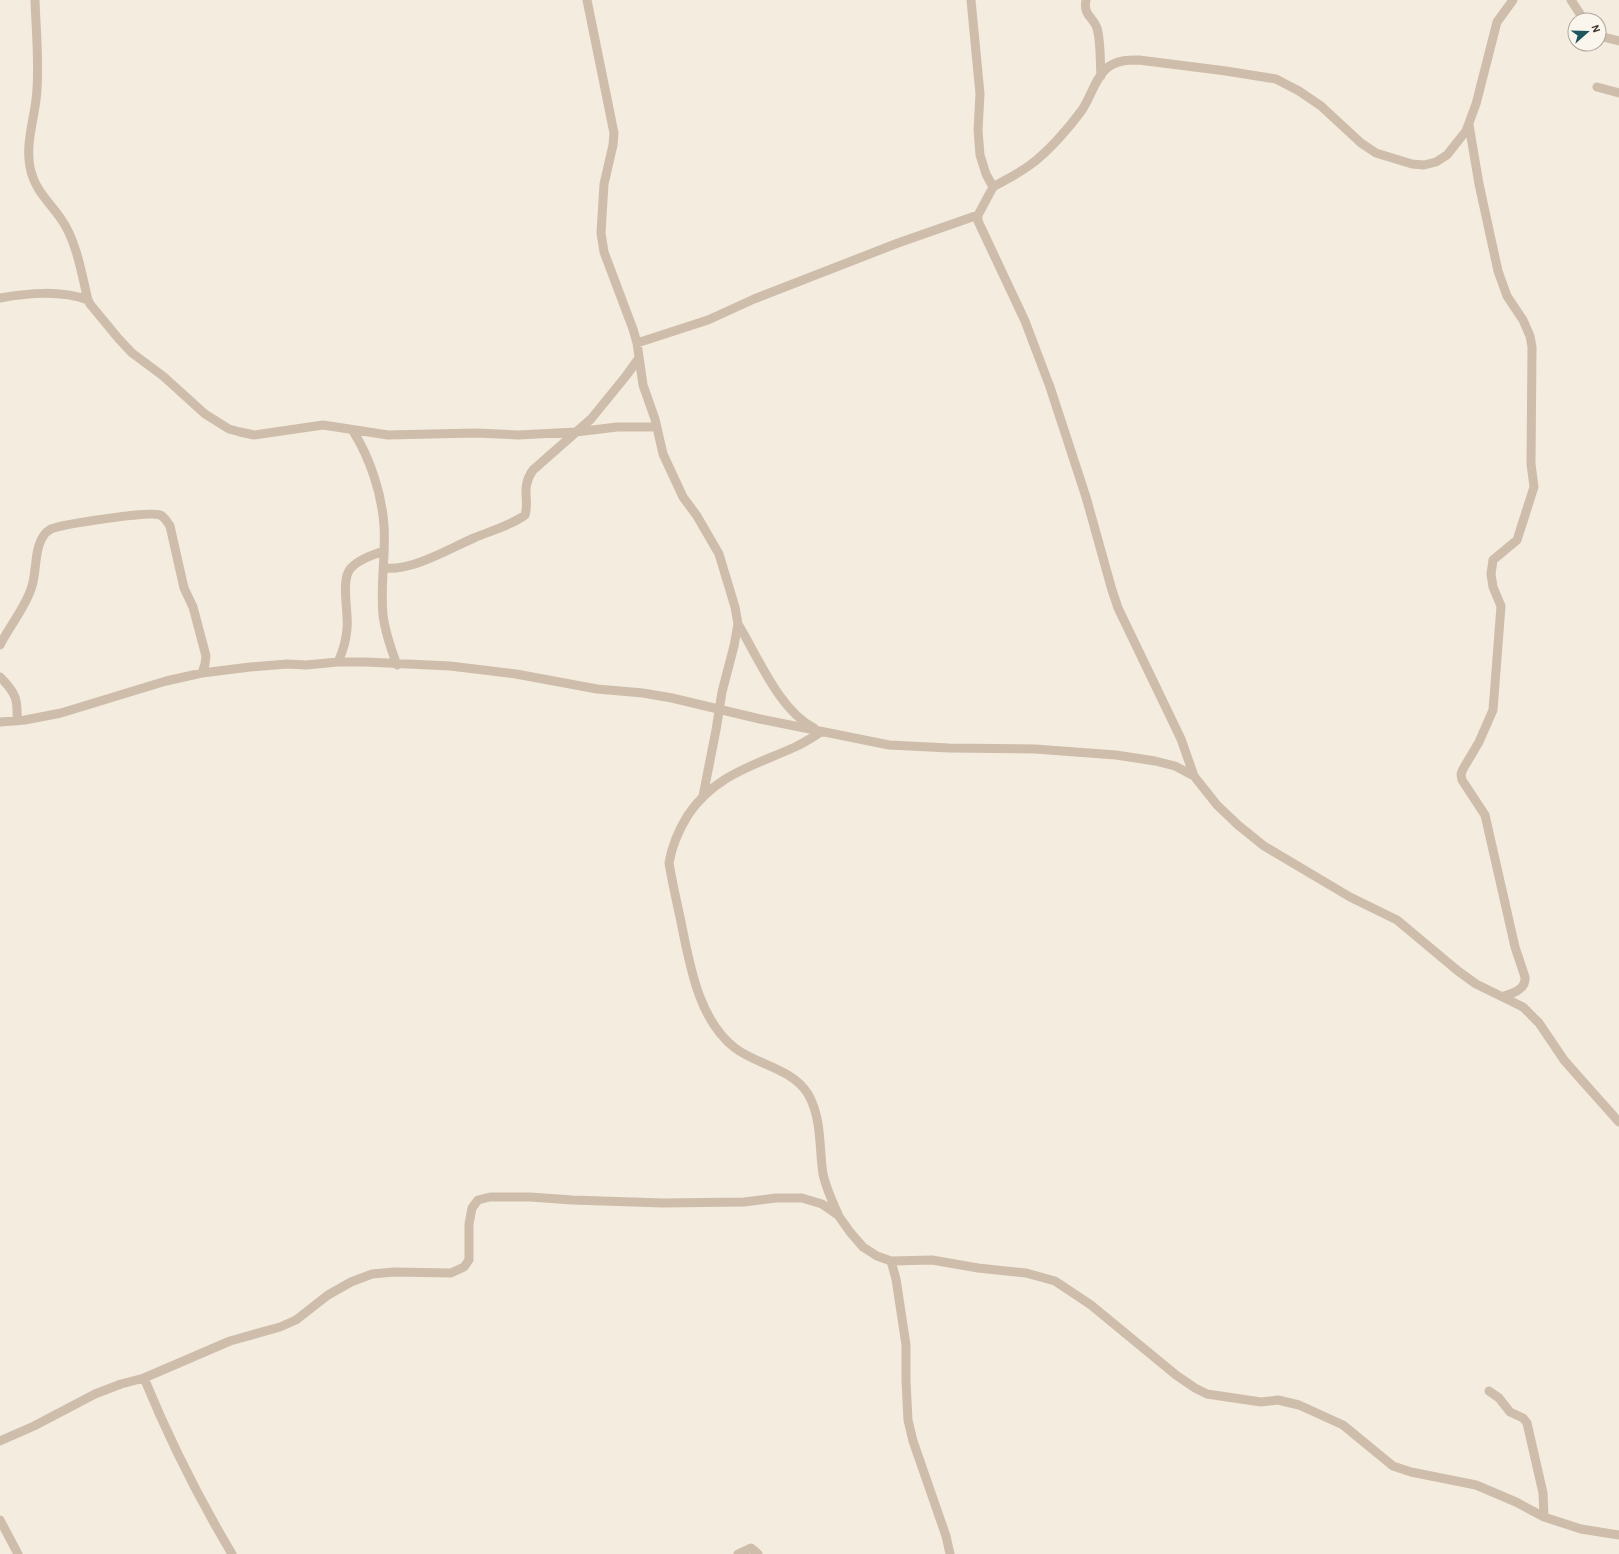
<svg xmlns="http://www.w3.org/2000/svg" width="1619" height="1554" font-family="'Alegreya Sans',sans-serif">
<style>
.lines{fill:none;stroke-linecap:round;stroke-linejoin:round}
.street{stroke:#cebdaa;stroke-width:9}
</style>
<rect width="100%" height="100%" fill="#f4ecdf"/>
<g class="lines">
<!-- street -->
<path class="street" d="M 35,0 C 36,30 39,59 37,89 C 36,115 25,141 30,167 C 35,194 55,206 66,227 C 78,249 82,276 88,300 L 90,304 L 118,338 L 132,353 L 163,376 L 205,414 L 229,429 L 240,432 L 254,435 L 323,425 L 388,435 L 476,433 L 518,435 L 576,432 L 617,427 L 657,427
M 587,0 L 614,133 L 613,145 L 604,184 L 601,233 L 604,252 L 633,329 L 637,343 L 643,385 L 655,419 L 663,454 L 683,497 L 697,516 L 719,554 L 735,607 L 738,624 L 734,646 L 722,692 L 716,730 L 703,796
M 971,0 L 980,94 L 978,130 L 980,155 L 986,174 L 993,187 L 978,215 L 978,221 L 1025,321 L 1050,387 L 1086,497 L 1112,590 L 1118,608 L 1181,739 L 1194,776
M 1086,0 C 1083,16 1093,16 1097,28 C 1101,42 1100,62 1101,76
M 1571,0 L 1584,20
M 1599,36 L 1619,41
M 1597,87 L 1619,93
M 1469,125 L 1479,184 L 1498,271 L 1507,296 L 1523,320 L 1530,336 L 1532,347 L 1531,464 L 1534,487 L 1517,540 L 1493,560 L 1491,574 L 1493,587 L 1501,606 L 1493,710 L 1479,742 L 1463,769 L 1461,774 L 1462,780 L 1485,815 L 1515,947 L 1525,977 C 1526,989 1514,993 1504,996
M 993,187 C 1005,180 1018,174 1030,165 C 1048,152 1069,128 1082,110 C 1091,97 1095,78 1107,68 C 1117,60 1128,60 1139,60 L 1226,71 L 1276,79 L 1299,91 L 1321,106 L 1361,143 L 1376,153 L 1412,164 L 1424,165 L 1436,162 L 1447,155 L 1466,131 L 1476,104 L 1497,22 L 1513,0
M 0,298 C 29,293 60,290 88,300
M 637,343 L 708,320 L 754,299 L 898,243 L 978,215
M 353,431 C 370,458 382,494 384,526 C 386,556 380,585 383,615 C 385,632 391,649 397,665
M 384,568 C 413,571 448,549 474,538 C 490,531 510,526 525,515 C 530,500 520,488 533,470 L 591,419 L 626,376 L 639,358
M 738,624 C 758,657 779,710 814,728
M 0,645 C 10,625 26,607 32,586 C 37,570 34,549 44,535 C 46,532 48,531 51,529 C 64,524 148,511 160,515 C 165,517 167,522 170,526 L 184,588 L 193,607 L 206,656 L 205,664 L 202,673
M 338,662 C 343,651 346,641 347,629 C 349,613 340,579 351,568 C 359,559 373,555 384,551
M 0,677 C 16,693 18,699 17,721
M 0,722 L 25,720 L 61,713 L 166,681 L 202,673 L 250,667 L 287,664 L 306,665 L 338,662 L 366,662 L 450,666 L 516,674 L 597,689 L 643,693 L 672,698 L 760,719 L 889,745 L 949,748 L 1035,749 L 1116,755 L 1155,761 L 1175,766 L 1194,776 L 1217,805 L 1238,825 L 1264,846 L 1350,897 L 1397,920 L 1458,971 L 1476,984 L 1523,1007 L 1539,1023 L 1564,1060 L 1578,1076 L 1619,1122
M 821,732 C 813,737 804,743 795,747 C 753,766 715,775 688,815 C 678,831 672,845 669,863 C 672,881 676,899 680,917 C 689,960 697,1019 735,1048 C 757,1065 792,1068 808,1094 C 822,1118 819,1148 823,1174 C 826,1188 832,1201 838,1214
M 891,1261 L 896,1279 L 906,1345 L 906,1381 L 908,1420 L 913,1441 L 946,1536 L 950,1554
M 144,1378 C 169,1439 198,1497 232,1554
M 1489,1391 L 1499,1398 L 1510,1412 L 1523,1418 L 1527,1423 L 1543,1493 L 1544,1517
M 0,1441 L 34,1426 L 95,1394 L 121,1384 L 144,1378 L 230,1341 L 280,1327 L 296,1320 L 328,1295 L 351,1282 L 372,1274 L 394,1272 L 451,1273 L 464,1267 L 469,1260 L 469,1224 L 472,1208 L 478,1200 L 490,1197 L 530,1197 L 572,1200 L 663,1203 L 744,1202 L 776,1198 L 802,1198 L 822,1204 L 838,1215 L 850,1232 L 863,1247 L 877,1256 L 891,1261 L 932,1260 L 978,1268 L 1026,1273 L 1055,1281 L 1091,1305 L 1176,1375 L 1195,1388 L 1207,1394 L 1261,1402 L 1278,1400 L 1299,1405 L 1343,1425 L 1393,1466 L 1411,1472 L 1476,1485 L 1516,1502 L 1544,1517 L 1581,1529 L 1619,1535
M 0,1520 L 18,1554
M 738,1554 L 751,1548 L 758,1554"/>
</g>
<!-- north arrow -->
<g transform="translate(1587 32) rotate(70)"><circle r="19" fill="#fbf6ed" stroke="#aea79f"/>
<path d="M0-3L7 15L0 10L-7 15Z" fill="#1d565f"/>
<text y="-6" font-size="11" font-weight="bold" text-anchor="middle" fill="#3b302a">N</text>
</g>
</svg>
